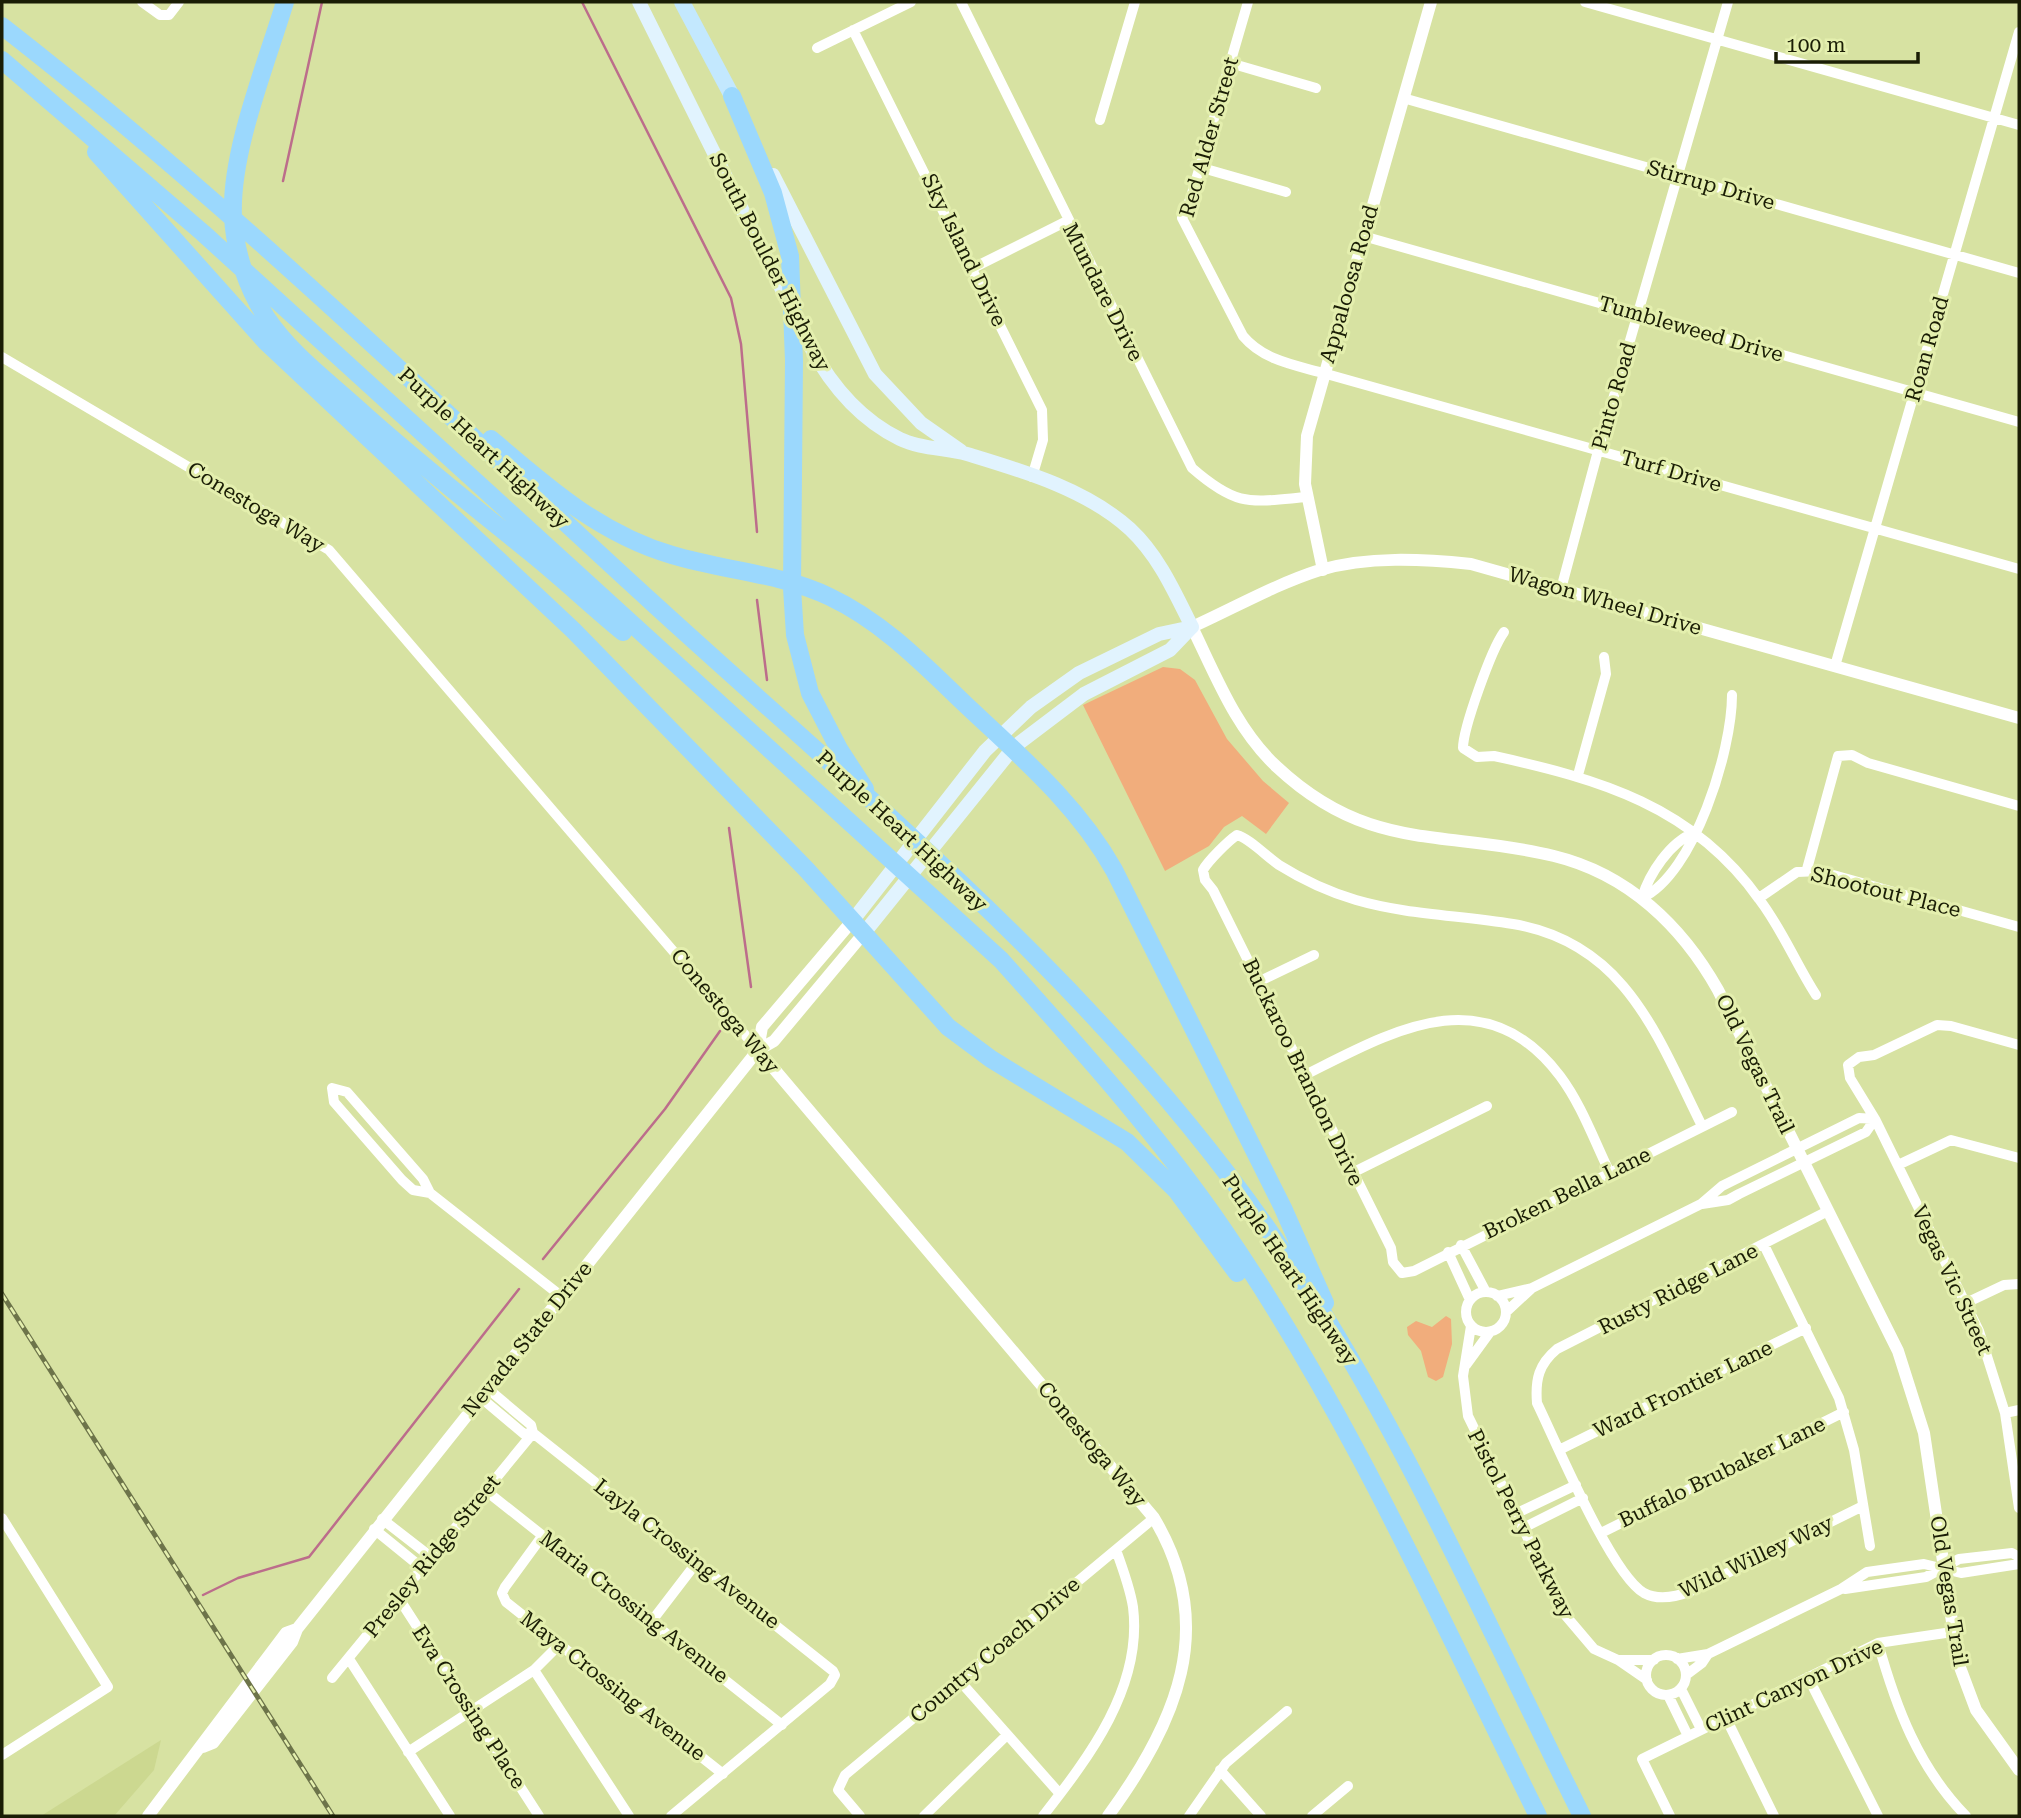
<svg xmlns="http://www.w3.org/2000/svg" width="2021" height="1818" font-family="'Roboto Serif',serif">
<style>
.built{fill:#ccd890}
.green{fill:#f1ad7c}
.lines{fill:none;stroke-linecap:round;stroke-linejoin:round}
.stream{stroke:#bc6d8b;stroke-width:2.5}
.minor{stroke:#fff;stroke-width:10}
.tertiary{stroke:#fff;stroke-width:12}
.secondary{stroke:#e1f3fe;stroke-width:14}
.primary{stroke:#c3e8fe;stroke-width:16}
.motorway{stroke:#9bd8fd;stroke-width:18}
.rail-casing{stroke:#6d744a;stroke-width:5}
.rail{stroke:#e4efae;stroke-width:2.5;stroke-dasharray:8;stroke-linecap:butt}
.labels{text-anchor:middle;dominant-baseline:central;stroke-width:6;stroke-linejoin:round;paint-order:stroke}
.street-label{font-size:21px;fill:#1a1d05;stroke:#e4efae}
</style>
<rect width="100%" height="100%" fill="#d7e2a2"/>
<!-- built -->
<path class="built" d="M 161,1740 L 154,1770 L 114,1816 L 41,1816 Z"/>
<!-- green -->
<path class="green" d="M 1163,667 L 1180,669 L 1195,680 L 1227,739 L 1263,781 L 1289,803 L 1266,834 L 1242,816 L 1224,827 L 1209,846 L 1165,871 L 1083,705 Z
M 1446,1316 L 1451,1319 L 1452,1344 L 1443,1377 L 1436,1381 L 1428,1377 L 1421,1351 L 1408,1335 L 1407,1327 L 1416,1321 L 1432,1327 Z"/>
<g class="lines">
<!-- stream -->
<path class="stream" d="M 582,2 L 731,298 L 741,344 L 757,532
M 283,181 L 322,2
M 757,600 L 767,680
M 729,828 L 751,987
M 543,1259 L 665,1109 L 720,1031
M 203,1595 L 238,1578 L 309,1557 L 519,1289"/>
<!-- minor -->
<path class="minor" d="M 142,2 L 160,15 L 169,15 L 179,2
M 961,2 L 1192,468 C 1238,508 1250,502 1307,497
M 1248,2 L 1191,197 L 1182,218 L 1243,336 C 1263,360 1294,365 1323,373 L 2019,569
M 1585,2 L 2019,125
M 853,30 L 1042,410 L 1043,440 L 1032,477
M 817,48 L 911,2
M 1230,63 L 1316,88
M 1403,98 L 2019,273
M 1100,120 L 1135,2
M 1199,167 L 1286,192
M 1363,236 L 2019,422
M 973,268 L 1067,221
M 2,357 L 329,550 L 758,1050
M 1561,589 L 1598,451 L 1728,2
M 1504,632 C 1491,650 1463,729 1463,748 L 1477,757 L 1494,756 C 1599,779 1693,806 1759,899 C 1782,929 1796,964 1816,995
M 1835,666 L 2019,32
M 1578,775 L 1606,674 L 1604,657
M 1807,869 L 1838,756 L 1852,755 L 1868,763 L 2019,806
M 1642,898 C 1694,874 1732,751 1732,695
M 1642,898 C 1649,874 1670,842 1694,833
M 1759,898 L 1797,872 L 1819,871 L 2019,927
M 1258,982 L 1314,955
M 2019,1045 L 1951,1026 L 1937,1025 L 1874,1055 L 1859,1057 L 1848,1065 L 1850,1078 L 1875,1119 L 1979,1331 L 2005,1413 L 2019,1508
M 1305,1075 C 1391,1032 1484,976 1560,1076 C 1581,1104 1594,1140 1609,1171
M 1702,1126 C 1657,1036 1626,943 1513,924 C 1460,915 1408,915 1356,900 C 1329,892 1303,880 1279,865 C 1267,857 1249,838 1237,835 C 1228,841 1208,861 1203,870 L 1205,880 L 1213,890 L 1391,1248 L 1393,1262 L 1402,1273 L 1414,1271 L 1732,1112
M 1898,1165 L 1951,1140 L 2019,1158
M 1354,1172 L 1487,1106
M 430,1193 L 413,1190 L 402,1180 L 334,1102 L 332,1088 L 347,1092 L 423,1179 L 430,1193 L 561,1296
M 1702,1204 L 1728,1200 L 1739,1194 L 1866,1132 L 1875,1119
M 1828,1211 L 1557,1349 C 1539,1364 1535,1379 1537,1403 C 1556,1442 1611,1574 1644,1593 C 1659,1601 1676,1597 1691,1591 L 1863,1506
M 1461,1245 L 1486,1292
M 1764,1245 L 1839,1398 L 1854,1450 L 1870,1546
M 1448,1252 L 1470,1300
M1466 1312a20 20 0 1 1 40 0a20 20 0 1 1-40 0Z
M 1497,1296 L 1532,1288 L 1701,1204 L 1722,1186 L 1859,1118 L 1875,1119
M 1966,1303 L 2004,1285 L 2019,1284
M 1506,1312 L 1532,1288
M 1471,1326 L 1463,1376 L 1468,1416 L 1566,1616 L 1594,1649 L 1618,1660 L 1647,1680
M 1466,1365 L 1490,1332
M 487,1388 L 531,1425 L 533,1433 L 833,1671 L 835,1675 L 830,1684 L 671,1816
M 480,1397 L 524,1434 L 533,1433
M 2005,1413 L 2019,1410
M 1559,1450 L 1806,1328
M 485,1490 L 782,1725
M 1515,1514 L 1576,1485
M 2,1518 L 108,1687 L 2,1755
M 382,1519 L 431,1557
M 1523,1528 L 1583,1498
M 374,1529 L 422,1568
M 1601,1533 L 1844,1412
M 543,1535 L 505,1587 L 502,1593 L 506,1602 L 723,1774
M 1845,1589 L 1926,1577 L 1959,1559 L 2012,1553 L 2019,1557
M 398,1597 L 539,1816
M 651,1622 L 697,1562
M 1878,1643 C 1896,1707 1918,1767 1966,1816
M1646 1675a20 20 0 1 1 40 0a20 20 0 1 1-40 0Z
M 349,1659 L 450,1816
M 1677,1659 L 1708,1654 L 1841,1589 L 1867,1572 L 1924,1564 L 1961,1573 L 2019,1564
M 1618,1660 L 1654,1660
M 534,1670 L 629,1816
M 1686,1675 L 1702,1663 L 1708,1654
M 1808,1677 L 1878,1816
M 332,1678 L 533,1433
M 959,1680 L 1060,1794
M 1681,1689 L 1701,1729
M 1668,1695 L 1688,1736
M 1726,1718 L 1774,1816
M 408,1752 L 534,1670 L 559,1645
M 1220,1770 L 1261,1816
M 860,1816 L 838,1790 L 845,1775 L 1154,1518
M 924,1816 L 1007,1735
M 1043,1816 C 1089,1757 1143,1687 1133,1607 C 1130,1588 1123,1569 1116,1550
M 1189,1816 L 1226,1763 L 1287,1711
M 1312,1816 L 1348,1786
M 1670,1816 L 1642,1759 L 1878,1643 L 1952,1632"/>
<!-- tertiary -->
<path class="tertiary" d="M 1323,570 L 1305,484 L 1307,436 L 1431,2
M 2019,718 L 1471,564 C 1422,559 1368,556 1320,570 C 1276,584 1234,608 1192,627 C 1216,676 1236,729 1277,767 C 1370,854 1445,829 1554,856 C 1628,874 1682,926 1718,990 L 1898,1351 L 1924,1433 L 1958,1662 L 1976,1710 L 2019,1770
M 758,1050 L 1154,1518 C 1219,1627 1176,1723 1108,1816
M 758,1050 L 762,1027 L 853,920
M 203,1747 L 213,1743 L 292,1642 L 297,1629 L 758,1050 L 774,1041 L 864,933
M 148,1816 L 267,1658 L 286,1633 L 297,1629"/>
<!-- secondary -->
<path class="secondary" d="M 639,2 L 810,346 C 831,385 859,419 900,439 C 921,449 946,448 967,454 C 1023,471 1086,489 1130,529 C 1159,556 1175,593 1192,627
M 773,175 L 875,374 L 921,423 L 961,451
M 853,920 L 985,751 L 1031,707 L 1079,673 L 1159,634 L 1192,627
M 864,933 L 1014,747 L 1084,694 L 1170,650 L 1192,627"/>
<!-- primary -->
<path class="primary" d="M 682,2 L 732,96"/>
<!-- motorway -->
<path class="motorway" d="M 285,2 C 266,65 230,152 233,217 C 235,252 247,288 266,317 C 289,352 325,379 356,407 C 411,457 468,502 526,549 C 559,575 590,605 623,632
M 2,26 C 232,205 440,409 656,606 C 873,804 1106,994 1274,1238 C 1398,1418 1485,1622 1582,1816
M 2,60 L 203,233 L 1001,960 C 1079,1047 1157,1133 1223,1229 C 1349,1412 1440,1618 1538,1816
M 732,96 L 773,193 L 790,256 L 794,361 L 792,588 L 795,635 L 810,693 L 839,749 L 865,789
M 96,152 L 266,342 L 573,630 L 806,869 L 948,1027 L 991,1059 L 1127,1142 L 1176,1190 L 1237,1273
M 491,439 C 547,487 600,534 672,555 C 725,571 780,573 830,597 C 883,622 924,665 966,705 C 1020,756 1077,804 1114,870 L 1283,1208 L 1325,1303"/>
<!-- rail casing -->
<g class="rail-casing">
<path id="rail" d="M 2,1294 L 333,1816"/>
</g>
<!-- rail -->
<use href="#rail" class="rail"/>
</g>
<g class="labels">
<!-- street labels -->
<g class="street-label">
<text transform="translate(1209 137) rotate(-74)">Red Alder Street</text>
<text transform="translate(1711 185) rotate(16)">Stirrup Drive</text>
<text transform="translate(964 250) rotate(64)">Sky Island Drive</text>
<text transform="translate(770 262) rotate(63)">South Boulder Highway</text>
<text transform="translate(1349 284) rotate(-74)">Appaloosa Road</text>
<text transform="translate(1103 292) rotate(63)">Mundare Drive</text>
<text transform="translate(1691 329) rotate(16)">Tumbleweed Drive</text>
<text transform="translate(1927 349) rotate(-74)">Roan Road</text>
<text transform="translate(1614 396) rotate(-74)">Pinto Road</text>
<text transform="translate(484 448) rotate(43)">Purple Heart Highway</text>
<text transform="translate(1671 471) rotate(16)">Turf Drive</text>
<text transform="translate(256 507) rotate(31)">Conestoga Way</text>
<text transform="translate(1605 601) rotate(16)">Wagon Wheel Drive</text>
<text transform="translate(902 831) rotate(43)">Purple Heart Highway</text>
<text transform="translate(1886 892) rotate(14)">Shootout Place</text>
<text transform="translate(725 1011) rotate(50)">Conestoga Way</text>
<text transform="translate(1755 1064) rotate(64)">Old Vegas Trail</text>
<text transform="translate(1303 1072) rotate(64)">Buckaroo Brandon Drive</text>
<text transform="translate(1567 1193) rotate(-26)">Broken Bella Lane</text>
<text transform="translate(1290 1270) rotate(56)">Purple Heart Highway</text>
<text transform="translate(1952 1280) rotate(65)">Vegas Vic Street</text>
<text transform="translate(1678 1289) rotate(-27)">Rusty Ridge Lane</text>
<text transform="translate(527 1339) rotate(-51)">Nevada State Drive</text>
<text transform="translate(1683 1389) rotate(-26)">Ward Frontier Lane</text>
<text transform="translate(1092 1444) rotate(50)">Conestoga Way</text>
<text transform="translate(1722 1472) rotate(-26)">Buffalo Brubaker Lane</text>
<text transform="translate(1521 1524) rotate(63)">Pistol Perry Parkway</text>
<text transform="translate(687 1554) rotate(38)">Layla Crossing Avenue</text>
<text transform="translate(432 1556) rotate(-51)">Presley Ridge Street</text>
<text transform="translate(1756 1557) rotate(-25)">Wild Willey Way</text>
<text transform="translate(1949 1591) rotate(81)">Old Vegas Trail</text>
<text transform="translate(634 1607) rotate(38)">Maria Crossing Avenue</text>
<text transform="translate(995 1650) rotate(-40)">Country Coach Drive</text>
<text transform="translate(613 1686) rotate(38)">Maya Crossing Avenue</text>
<text transform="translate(1794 1686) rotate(-25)">Clint Canyon Drive</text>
<text transform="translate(469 1707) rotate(57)">Eva Crossing Place</text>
</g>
</g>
<!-- border -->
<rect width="2021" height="1818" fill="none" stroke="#1a1d05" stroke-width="7"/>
<!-- scale -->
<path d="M1776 52v10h142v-10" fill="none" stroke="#1a1d05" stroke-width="3.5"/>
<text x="1786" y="52" font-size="21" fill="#1a1d05" stroke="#e4efae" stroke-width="5" paint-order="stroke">100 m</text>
</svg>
